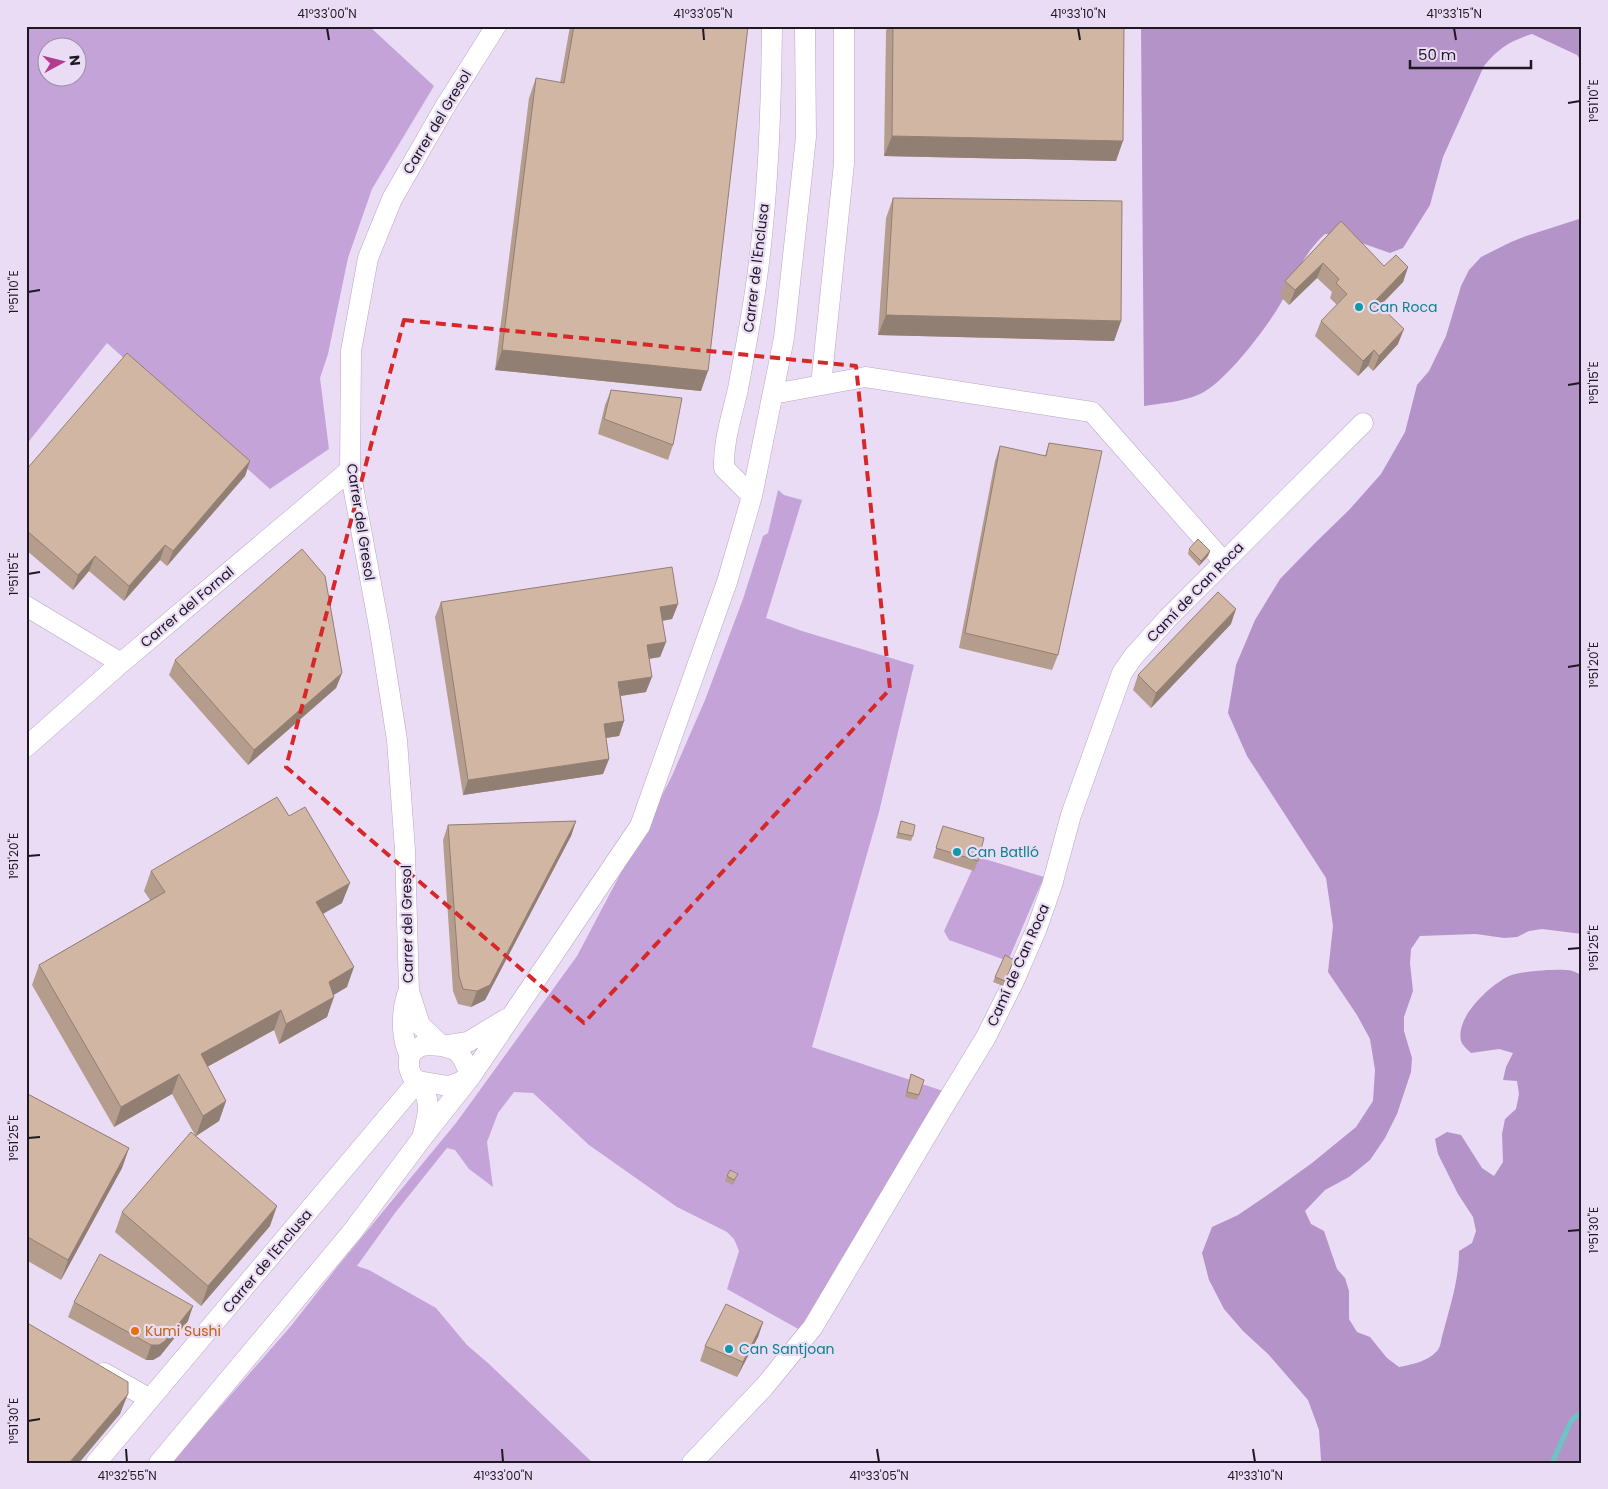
<svg xmlns="http://www.w3.org/2000/svg" width="1608" height="1489" font-family="Poppins,sans-serif">
<style>
.green{fill:#c4a4d8;fill-rule:evenodd}
.forest{fill:#b494c8}
.lines{fill:none;stroke-linecap:round;stroke-linejoin:round}
.stream{stroke:#6ec3c4;stroke-width:5}
.minor-casing{stroke:#b7a7c1;stroke-width:21}
.minor{stroke:#fff;stroke-width:20}
.wall{fill:#b49d8d}
.shaded-wall{fill:#927f73}
.building{fill:#d1b6a4;stroke:#927f73}
.marked{fill:none;stroke:#d62828;stroke-width:4;stroke-dasharray:10 6;stroke-linejoin:round}
.ticks{fill:none;stroke:#1d1821;stroke-width:2}
.culture-dot{fill:#0f9aa8;stroke:#ebdcf6;stroke-width:2}
.food-dot{fill:#e8710a;stroke:#ebdcf6;stroke-width:2}
.labels{text-anchor:middle;dominant-baseline:central;stroke-width:4.5;stroke-linejoin:round;paint-order:stroke}
.street-label{font-size:14px;fill:#1d1821;stroke:#ebdcf6}
.culture-label{font-size:14px;fill:#0d838f;stroke:#ebdcf6;text-anchor:start}
.food-label{font-size:14px;fill:#c56008;stroke:#ebdcf6;text-anchor:start}
.neatline{fill:none;stroke:#1d1821;stroke-width:2}
.ticks-label{font-size:12px;text-anchor:middle;fill:#1d1821}
</style>
<rect width="100%" height="100%" fill="#ebdcf6"/>
<!-- green -->
<path class="green" d="M 26,26 L 369,26 L 434,86 L 372,189 L 348,258 L 328,354 L 320,378 L 329,449 L 270,489 L 107,343 L 26,445 ZM 48,48 L 78,48 L 78,78 L 48,78 Z
M 778,490 L 784,495 L 802,500 L 766,618 L 802,631 L 914,665 L 879,812 L 812,1047 L 949,1093 L 800,1330 L 727,1289 L 739,1251 L 734,1239 L 727,1232 L 677,1207 L 589,1145 L 533,1093 L 514,1092 L 498,1113 L 487,1142 L 493,1187 L 469,1169 L 455,1150 L 447,1148 L 395,1213 L 357,1266 L 369,1270 L 436,1308 L 467,1345 L 488,1363 L 593,1463 L 171,1463 L 291,1326 L 338,1266 L 456,1123 L 577,956 L 671,778 L 705,700 L 743,599 L 763,536 L 768,533 Z
M 978,857 L 1044,877 L 1008,961 L 949,940 L 944,931 Z"/>
<!-- forest -->
<path class="forest" d="M 1141,26 L 1582,26 L 1582,62 L 1577,55 L 1532,34 C 1512,40 1497,49 1484,66 L 1443,157 L 1430,205 L 1403,248 L 1390,253 L 1339,235 L 1325,234 C 1305,252 1294,277 1282,301 C 1269,325 1225,383 1200,394 C 1183,402 1162,403 1144,406 Z
M 1582,218 L 1582,934 L 1542,929 L 1529,931 L 1517,937 L 1504,938 L 1476,934 L 1420,936 L 1411,949 L 1410,963 L 1413,991 L 1404,1017 L 1404,1031 L 1412,1058 L 1411,1072 L 1397,1114 L 1385,1138 L 1370,1160 L 1349,1177 L 1325,1190 L 1305,1211 L 1311,1224 L 1324,1231 L 1337,1269 L 1345,1278 L 1349,1291 L 1349,1319 L 1357,1332 L 1370,1337 L 1387,1358 L 1399,1367 C 1413,1364 1427,1362 1437,1351 C 1441,1347 1441,1339 1443,1333 C 1450,1306 1459,1280 1459,1251 L 1472,1243 L 1476,1231 L 1473,1217 L 1458,1194 L 1438,1154 L 1435,1139 L 1447,1132 L 1461,1135 L 1482,1168 L 1494,1176 L 1503,1162 L 1502,1134 L 1505,1119 L 1516,1109 L 1519,1094 L 1517,1081 L 1503,1080 L 1506,1067 L 1513,1053 L 1499,1049 L 1471,1053 C 1468,1050 1462,1045 1461,1041 C 1455,1017 1490,985 1509,976 C 1521,971 1555,969 1567,970 C 1572,970 1577,973 1582,975 L 1582,1463 L 1320,1463 L 1321,1460 L 1319,1430 L 1308,1400 L 1268,1354 L 1243,1331 L 1224,1309 L 1209,1280 L 1202,1253 L 1212,1227 L 1238,1215 L 1266,1196 L 1312,1163 L 1356,1127 L 1373,1101 L 1375,1070 L 1370,1039 L 1357,1015 L 1328,972 L 1333,926 L 1326,878 L 1247,756 L 1228,713 L 1236,665 L 1255,620 L 1280,579 L 1314,544 L 1349,510 L 1381,474 L 1405,432 L 1417,385 L 1429,371 L 1446,336 L 1461,286 L 1469,270 L 1481,257 L 1511,242 L 1526,236 Z"/>
<g class="lines">
<!-- stream -->
<path class="stream" d="M 1552,1463 L 1571,1421 L 1582,1411"/>
<!-- minor casing -->
<g class="minor-casing">
<path id="minor" d="M 496,26 L 446,105 L 392,199 L 368,258 L 351,351 L 350,470 L 380,632 L 397,740 L 405,850 L 409,991 L 420,1025 L 442,1046 L 453,1049 L 459,1053 L 463,1059 L 471,1076 L 458,1083 L 448,1086 L 418,1081 L 412,1076 L 409,1068 L 409,1059 L 412,1052 L 421,1046 L 428,1045 L 442,1046 L 468,1042 L 506,1019
M 821,385 L 844,163 L 844,26
M 773,394 L 865,377 L 1092,412 L 1223,561
M 752,496 L 724,468 C 723,441 732,416 738,389 C 744,357 750,324 755,292 C 768,204 771,115 772,26
M 26,606 L 121,663
M 26,747 L 121,663 L 350,470
M 407,995 C 401,1014 401,1039 410,1056
M 104,1373 L 150,1399
M 96,1463 L 418,1081 C 432,1100 429,1112 423,1134
M 159,1463 L 352,1232 L 422,1138 L 471,1076 L 640,826 L 727,582 L 752,496 L 784,338 L 806,137 L 805,26
M 692,1463 L 764,1387 L 813,1327 L 938,1116 L 986,1037 L 1014,981 L 1037,928 L 1052,885 L 1071,815 L 1122,673 L 1133,657 L 1168,618 L 1363,423"/>
</g>
<!-- minor -->
<use href="#minor" class="minor"/>
</g>
<!-- wall -->
<path class="wall" d="M 570,26 L 748,26 L 701,391 L 495,370 L 529,98 L 536,78 L 560,83 Z
M 888,26 L 1124,26 L 1116,161 L 884,156 L 886,31 Z
M 893,198 L 1121,321 L 1114,341 L 878,335 L 886,218 Z
M 1341,221 L 1384,266 L 1408,267 L 1403,282 L 1380,306 L 1398,344 L 1373,371 L 1368,366 L 1358,376 L 1315,336 L 1321,321 L 1337,305 L 1330,298 L 1332,292 L 1317,278 L 1289,305 L 1280,296 L 1285,281 Z
M 611,390 L 673,445 L 668,460 L 598,434 L 605,405 Z
M 1049,443 L 1058,655 L 1052,670 L 959,648 L 995,461 L 1000,446 L 1045,456 Z
M 250,461 L 245,476 L 167,566 L 160,560 L 124,601 L 89,571 L 73,590 L 26,550 L 26,470 Z
M 1189,549 L 1210,551 L 1208,556 L 1199,566 L 1188,554 Z
M 441,602 L 678,604 L 672,619 L 662,621 L 666,642 L 660,657 L 649,659 L 646,692 L 621,696 L 624,721 L 619,736 L 606,738 L 609,759 L 603,774 L 463,795 L 435,617 Z
M 1231,624 L 1151,708 L 1133,690 L 1138,675 Z
M 175,660 L 342,673 L 336,688 L 248,765 L 169,675 Z
M 576,821 L 571,836 L 485,1000 L 471,1007 L 458,1004 L 453,991 L 443,840 L 448,825 Z
M 901,821 L 913,836 L 911,841 L 896,838 Z
M 943,826 L 978,861 L 974,871 L 933,858 Z
M 151,871 L 342,903 L 323,914 L 347,987 L 333,995 L 327,1017 L 279,1044 L 274,1030 L 207,1067 L 226,1101 L 219,1121 L 196,1136 L 270,1226 L 201,1306 L 115,1232 L 122,1212 L 195,1135 L 172,1094 L 114,1127 L 32,985 L 39,965 L 150,900 L 144,891 Z
M 1012,965 L 1003,986 L 993,982 L 995,977 Z
M 911,1074 L 924,1080 L 917,1100 L 905,1097 Z
M 26,1093 L 129,1148 L 122,1168 L 61,1280 L 26,1260 Z
M 727,1176 L 736,1179 L 733,1185 L 725,1181 Z
M 74,1302 L 188,1321 L 160,1356 L 153,1360 L 146,1360 L 68,1317 Z
M 763,1322 L 758,1337 L 737,1377 L 700,1361 L 705,1346 Z"/>
<!-- shaded-wall -->
<path class="shaded-wall" d="M 892,136 L 1123,141 L 1116,161 L 884,156 Z
M 1323,263 L 1317,278 L 1289,305 L 1295,290 Z
M 1408,267 L 1403,282 L 1370,316 L 1375,301 Z
M 886,315 L 1121,321 L 1114,341 L 878,335 Z
M 1404,329 L 1398,344 L 1373,371 L 1379,356 Z
M 502,350 L 708,371 L 701,391 L 495,370 Z
M 1374,350 L 1368,366 L 1358,376 L 1363,361 Z
M 250,461 L 245,476 L 167,566 L 173,551 Z
M 165,545 L 160,560 L 124,601 L 129,586 Z
M 1210,551 L 1208,556 L 1199,566 L 1201,561 Z
M 95,556 L 89,571 L 73,590 L 78,575 Z
M 678,604 L 672,619 L 655,622 L 660,607 Z
M 1236,609 L 1231,624 L 1151,708 L 1156,693 Z
M 666,642 L 660,657 L 641,660 L 647,645 Z
M 342,673 L 336,688 L 248,765 L 254,750 Z
M 652,677 L 646,692 L 613,697 L 618,682 Z
M 624,721 L 619,736 L 598,739 L 604,724 Z
M 609,759 L 603,774 L 463,795 L 468,780 Z
M 576,821 L 571,836 L 485,1000 L 471,1007 L 477,991 Z
M 350,883 L 342,903 L 308,922 L 316,902 Z
M 354,967 L 347,987 L 322,1002 L 329,982 Z
M 334,997 L 327,1017 L 279,1044 L 286,1024 Z
M 281,1010 L 274,1030 L 194,1074 L 201,1054 Z
M 179,1074 L 172,1094 L 114,1127 L 121,1107 Z
M 226,1101 L 219,1121 L 196,1136 L 203,1116 Z
M 129,1148 L 122,1168 L 61,1280 L 68,1260 Z
M 277,1206 L 270,1226 L 201,1306 L 208,1286 Z
M 193,1306 L 188,1321 L 160,1356 L 153,1360 L 146,1360 L 151,1345 Z
M 763,1322 L 758,1337 L 737,1377 L 743,1362 Z
M 128,1394 L 120,1414 L 79,1463 L 69,1463 Z"/>
<!-- building -->
<path class="building" d="M 574,26 L 748,26 L 708,371 L 502,350 L 536,78 L 564,83 Z
M 893,26 L 1124,26 L 1123,141 L 892,136 Z
M 893,198 L 1122,201 L 1121,321 L 886,315 Z
M 1341,221 L 1384,266 L 1396,255 L 1408,267 L 1375,301 L 1404,329 L 1379,356 L 1374,350 L 1363,361 L 1321,321 L 1347,294 L 1336,283 L 1339,279 L 1323,263 L 1295,290 L 1285,281 Z
M 127,353 L 250,461 L 173,551 L 165,545 L 129,586 L 95,556 L 78,575 L 26,530 L 26,470 Z
M 611,390 L 682,398 L 673,445 L 604,419 Z
M 1049,443 L 1102,451 L 1058,655 L 965,633 L 1000,446 L 1046,456 Z
M 1198,539 L 1210,551 L 1201,561 L 1189,549 Z
M 302,549 L 325,576 L 342,673 L 254,750 L 175,660 Z
M 672,567 L 678,604 L 660,607 L 666,642 L 647,645 L 652,677 L 618,682 L 624,721 L 604,724 L 609,759 L 468,780 L 441,602 Z
M 1218,592 L 1236,609 L 1156,693 L 1138,675 Z
M 277,797 L 289,816 L 305,807 L 350,883 L 316,902 L 354,967 L 329,982 L 334,997 L 286,1024 L 281,1010 L 201,1054 L 226,1101 L 203,1116 L 179,1074 L 121,1107 L 39,965 L 165,892 L 151,871 Z
M 576,821 L 490,985 L 477,991 L 463,989 L 459,976 L 448,825 Z
M 901,821 L 915,825 L 913,836 L 898,833 Z
M 943,826 L 984,838 L 978,861 L 936,848 Z
M 1005,955 L 1014,960 L 1005,981 L 995,977 Z
M 911,1074 L 924,1080 L 919,1095 L 907,1092 Z
M 26,1093 L 129,1148 L 68,1260 L 26,1236 Z
M 191,1132 L 277,1206 L 208,1286 L 122,1212 Z
M 730,1170 L 738,1174 L 734,1180 L 727,1176 Z
M 100,1254 L 193,1306 L 165,1341 L 159,1345 L 151,1345 L 74,1302 Z
M 726,1304 L 763,1322 L 743,1362 L 705,1346 Z
M 26,1324 L 29,1324 L 128,1382 L 128,1394 L 69,1463 L 26,1463 Z"/>
<!-- marked area -->
<path class="marked" d="M 404,320 L 856,366 L 890,689 L 584,1023 L 286,767 Z"/>
<!-- ticks -->
<path class="ticks" d="M 327,28 L 329,40M 703,28 L 704,40M 1078,28 L 1080,40M 1454,28 L 1456,40M 1568,103 L 1580,101M 28,292 L 40,290M 1568,385 L 1580,383M 28,574 L 40,572M 1568,667 L 1580,665M 28,856 L 40,855M 1568,949 L 1580,948M 28,1138 L 40,1137M 1568,1231 L 1580,1230M 28,1421 L 40,1419M 126,1449 L 127,1462M 502,1449 L 503,1462M 877,1449 L 879,1462M 1253,1449 L 1255,1462"/>
<!-- markers -->
<g class="culture-dot">
<circle cx="1359" cy="307" r="5"/>
<circle cx="957" cy="852" r="5"/>
<circle cx="729" cy="1349" r="5"/>
</g>
<circle class="food-dot" cx="135" cy="1331" r="5"/>
<g class="labels">
<!-- street labels -->
<g class="street-label">
<text transform="translate(437 122) rotate(-59)">Carrer del Gresol</text>
<text transform="translate(756 268) rotate(-83)">Carrer de l'Enclusa</text>
<text transform="translate(361 522) rotate(81)">Carrer del Gresol</text>
<text transform="translate(1195 592) rotate(-46)">Camí de Can Roca</text>
<text transform="translate(187 607) rotate(-40)">Carrer del Fornal</text>
<text transform="translate(407 924) rotate(-91)">Carrer del Gresol</text>
<text transform="translate(1018 965) rotate(-66)">Camí de Can Roca</text>
<text transform="translate(267 1261) rotate(-50)">Carrer de l'Enclusa</text>
</g>
<!-- culture labels -->
<g class="culture-label">
<text x="1369" y="307">Can Roca</text>
<text x="967" y="852">Can Batlló</text>
<text x="739" y="1349">Can Santjoan</text>
</g>
<!-- food labels -->
<g class="food-label">
<text x="145" y="1331">Kumi Sushi</text>
</g>
</g>
<!-- border -->
<rect width="1608" height="1489" fill="none" stroke="#ebdcf6" stroke-width="55"/>
<!-- north arrow -->
<g transform="translate(62 62) rotate(83)"><circle r="24" fill="#ebdcf6" stroke="#998ea1"/>
<path d="M0-4L9 19L0 12L-9 19Z" fill="#b43c90"/>
<text y="-8" font-size="14" font-weight="bold" text-anchor="middle" fill="#1d1821">N</text>
</g>
<!-- scale -->
<path d="M1410 60v8h121v-8" fill="none" stroke="#1d1821" stroke-width="2.5"/>
<text x="1418" y="60" font-size="15" fill="#1d1821" stroke="#ebdcf6" stroke-width="4" paint-order="stroke">50 m</text>
<rect x="28" y="28" width="1552" height="1434" class="neatline"/>
<g class="ticks-label">
<text x="327" y="18">41°33'00"N</text>
<text x="703" y="18">41°33'05"N</text>
<text x="1078" y="18">41°33'10"N</text>
<text x="1454" y="18">41°33'15"N</text>
<text transform="translate(1594 101) rotate(-90)" y="4">1°51'10"E</text>
<text transform="translate(14 292) rotate(-90)" y="4">1°51'10"E</text>
<text transform="translate(1594 383) rotate(-90)" y="4">1°51'15"E</text>
<text transform="translate(14 574) rotate(-90)" y="4">1°51'15"E</text>
<text transform="translate(1594 665) rotate(-90)" y="4">1°51'20"E</text>
<text transform="translate(14 856) rotate(-90)" y="4">1°51'20"E</text>
<text transform="translate(1594 948) rotate(-90)" y="4">1°51'25"E</text>
<text transform="translate(14 1138) rotate(-90)" y="4">1°51'25"E</text>
<text transform="translate(1594 1230) rotate(-90)" y="4">1°51'30"E</text>
<text transform="translate(14 1421) rotate(-90)" y="4">1°51'30"E</text>
<text x="127" y="1480">41°32'55"N</text>
<text x="503" y="1480">41°33'00"N</text>
<text x="879" y="1480">41°33'05"N</text>
<text x="1255" y="1480">41°33'10"N</text>
</g>
</svg>
